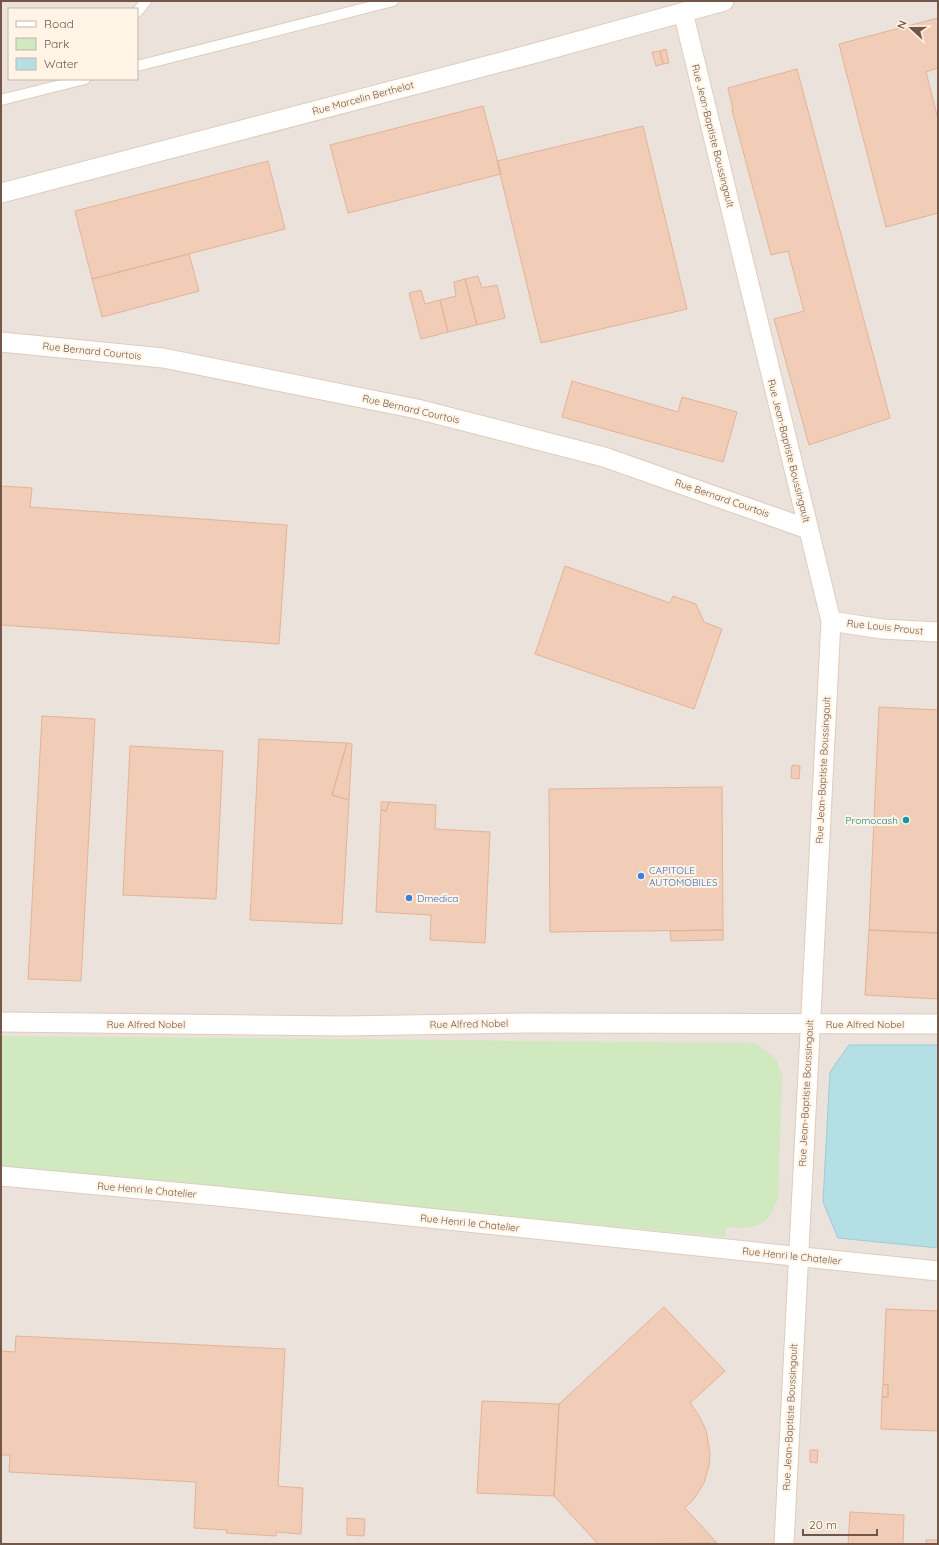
<svg xmlns="http://www.w3.org/2000/svg" width="939" height="1545" font-family="Quicksand,sans-serif">
<style>
.industrial{fill:#eae2db;fill-rule:evenodd}
.green{fill:#d0e9be}
.water{fill:#b4dfe5;stroke:#9aced6}
.building{fill:#f1cdb7;stroke:#e4b397}
.lines{fill:none;stroke-linecap:round;stroke-linejoin:round}
.service-casing{stroke:#e0ccbb;stroke-width:12}
.minor-casing{stroke:#e0ccbb;stroke-width:21}
.service{stroke:#fff;stroke-width:10}
.minor{stroke:#fff;stroke-width:19}
.culture-dot{fill:#0f9aa8;stroke:#fff4e5;stroke-width:1.5}
.shop-dot{fill:#3f7fe0;stroke:#fff4e5;stroke-width:1.5}
.labels{text-anchor:middle;dominant-baseline:central;stroke-width:4;stroke-linejoin:round;paint-order:stroke}
.street-label{font-size:10px;fill:#725647;stroke:#fff4e5}
.culture-label{font-size:10px;fill:#0d838f;stroke:#fff4e5;text-anchor:end}
.shop-label{font-size:10px;fill:#366cbe;stroke:#fff4e5;text-anchor:start}
</style>
<rect width="100%" height="100%" fill="#fcf0df"/>
<!-- industrial -->
<path class="industrial" d="M 1,1 L 938,1 L 938,1544 L 1,1544 ZM 9,9 L 137,9 L 137,79 L 9,79 Z"/>
<!-- green -->
<path class="green" d="M 1,1036 L 756,1043 L 776,1059 L 782,1075 L 778,1198 C 768,1228 755,1229 726,1227 L 725,1237 L 1,1167 Z"/>
<!-- water -->
<path class="water" d="M 849,1045 L 938,1045 L 938,1248 L 838,1238 L 823,1202 L 830,1072 Z"/>
<!-- building -->
<path class="building" d="M 938,18 L 938,68 L 926,72 L 938,119 L 938,213 L 886,227 L 839,44 Z
M 666,49 L 669,63 L 663,64 L 660,51 Z
M 660,51 L 663,64 L 656,66 L 652,52 Z
M 797,69 L 890,418 L 809,445 L 774,319 L 804,311 L 788,251 L 771,255 L 732,110 L 733,110 L 728,88 Z
M 483,106 L 501,174 L 348,213 L 330,145 Z
M 643,126 L 687,309 L 541,343 L 497,161 Z
M 268,161 L 285,229 L 92,279 L 75,211 Z
M 189,254 L 199,291 L 102,317 L 92,279 Z
M 478,276 L 482,288 L 497,285 L 505,318 L 477,325 L 465,279 Z
M 465,279 L 477,325 L 448,332 L 440,300 L 456,296 L 454,282 Z
M 421,290 L 425,304 L 440,300 L 448,332 L 421,339 L 409,293 Z
M 572,381 L 678,412 L 682,397 L 737,412 L 723,462 L 562,417 Z
M 1,486 L 32,488 L 30,507 L 287,525 L 279,644 L 1,625 Z
M 565,566 L 670,603 L 673,596 L 696,604 L 704,622 L 722,629 L 694,709 L 535,654 Z
M 879,707 L 938,710 L 938,933 L 869,930 Z
M 42,716 L 95,719 L 81,981 L 28,979 Z
M 259,739 L 347,743 L 332,795 L 349,800 L 342,924 L 250,920 Z
M 347,743 L 352,744 L 349,800 L 332,795 Z
M 130,746 L 223,751 L 216,899 L 123,895 Z
M 792,765 L 800,766 L 799,779 L 791,778 Z
M 722,787 L 723,930 L 550,932 L 549,789 Z
M 381,802 L 389,802 L 386,811 L 381,810 Z
M 389,802 L 436,805 L 435,829 L 490,832 L 485,943 L 430,940 L 431,915 L 376,912 L 381,810 L 386,811 Z
M 723,930 L 723,940 L 671,941 L 670,931 Z
M 869,930 L 938,933 L 938,999 L 865,995 Z
M 664,1307 L 725,1371 L 690,1403 L 698,1414 L 706,1430 L 710,1453 L 709,1466 L 704,1483 L 694,1499 L 685,1508 L 717,1543 L 598,1544 L 554,1496 L 559,1404 Z
M 886,1309 L 938,1311 L 938,1431 L 881,1429 L 882,1397 L 888,1397 L 888,1385 L 883,1384 Z
M 16,1336 L 285,1349 L 278,1486 L 303,1488 L 301,1534 L 276,1532 L 276,1536 L 226,1533 L 227,1530 L 194,1528 L 196,1482 L 9,1472 L 10,1455 L 1,1455 L 1,1351 L 15,1352 Z
M 883,1384 L 888,1385 L 888,1397 L 882,1397 Z
M 482,1401 L 559,1404 L 554,1496 L 477,1493 Z
M 810,1450 L 818,1450 L 817,1463 L 810,1462 Z
M 850,1512 L 904,1515 L 903,1544 L 848,1544 Z
M 347,1518 L 365,1519 L 364,1536 L 347,1535 Z
M 926,1540 L 938,1540 L 938,1544 L 926,1544 Z"/>
<g class="lines">
<!-- service casing -->
<g class="service-casing">
<path id="service" d="M 137,12 L 146,1
M 137,66 L 393,1
M 1,100 L 85,79"/>
</g>
<!-- minor casing -->
<g class="minor-casing">
<path id="minor" d="M 683,12 L 831,621 L 784,1544
M 1,193 L 532,54 L 724,1
M 1,342 L 163,358 L 417,409 L 604,457 L 808,529
M 831,621 L 882,629 L 938,632
M 1,1022 L 344,1026 L 529,1023 L 938,1024
M 1,1176 L 217,1196 L 938,1271"/>
</g>
<!-- service -->
<use href="#service" class="service"/>
<!-- minor -->
<use href="#minor" class="minor"/>
</g>
<!-- markers -->
<circle class="culture-dot" cx="906" cy="820" r="4"/>
<g class="shop-dot">
<circle cx="641" cy="876" r="4"/>
<circle cx="409" cy="898" r="4"/>
</g>
<g class="labels">
<!-- street labels -->
<g class="street-label">
<text transform="translate(363 98) rotate(-15)">Rue Marcelin Berthelot</text>
<text transform="translate(713 136) rotate(76)">Rue Jean-Baptiste Boussingault</text>
<text transform="translate(92 351) rotate(6)">Rue Bernard Courtois</text>
<text transform="translate(411 409) rotate(13)">Rue Bernard Courtois</text>
<text transform="translate(789 451) rotate(76)">Rue Jean-Baptiste Boussingault</text>
<text transform="translate(722 498) rotate(19)">Rue Bernard Courtois</text>
<text transform="translate(885 627) rotate(6)">Rue Louis Proust</text>
<text transform="translate(823 770) rotate(-87)">Rue Jean-Baptiste Boussingault</text>
<text x="146" y="1024">Rue Alfred Nobel</text>
<text transform="translate(469 1024) rotate(-1)">Rue Alfred Nobel</text>
<text x="865" y="1024">Rue Alfred Nobel</text>
<text transform="translate(806 1093) rotate(-87)">Rue Jean-Baptiste Boussingault</text>
<text transform="translate(147 1190) rotate(5)">Rue Henri le Chatelier</text>
<text transform="translate(470 1223) rotate(6)">Rue Henri le Chatelier</text>
<text transform="translate(792 1256) rotate(6)">Rue Henri le Chatelier</text>
<text transform="translate(790 1417) rotate(-87)">Rue Jean-Baptiste Boussingault</text>
</g>
<!-- culture labels -->
<g class="culture-label">
<text x="898" y="820">Promocash</text>
</g>
<!-- shop labels -->
<g class="shop-label">
<text x="649" y="870">CAPITOLE<tspan x="649" dy="12">AUTOMOBILES</tspan></text>
<text x="417" y="898">Dmedica</text>
</g>
</g>
<!-- border -->
<rect width="939" height="1545" fill="none" stroke="#725647" stroke-width="4"/>
<!-- legend -->
<rect x="8" y="8" width="130" height="72" fill="#fff4e5" stroke="#c7b5a6"/>
<rect x="16" y="21" width="20" height="6" fill="#ffffff" stroke="#c7b5a6"/>
<text x="44" y="28" font-size="12" fill="#725647">Road</text>
<rect x="16" y="38" width="20" height="12" fill="#d0e9be" stroke="#c7b5a6"/>
<text x="44" y="48" font-size="12" fill="#725647">Park</text>
<rect x="16" y="58" width="20" height="12" fill="#b4dfe5" stroke="#c7b5a6"/>
<text x="44" y="68" font-size="12" fill="#725647">Water</text>
<!-- north arrow -->
<g transform="translate(911 28) rotate(291)" stroke="#fff4e5" stroke-width="3" paint-order="stroke">
<path d="M0-3L7 15L0 10L-7 15Z" fill="#725647"/>
<text y="-6" font-size="11" font-weight="bold" text-anchor="middle" fill="#725647">N</text>
</g>
<!-- scale -->
<path d="M803 1529v6h74v-6" fill="none" stroke="#725647" stroke-width="2"/>
<text x="809" y="1529" font-size="12" fill="#725647" stroke="#fff4e5" stroke-width="3" paint-order="stroke">20 m</text>
</svg>
